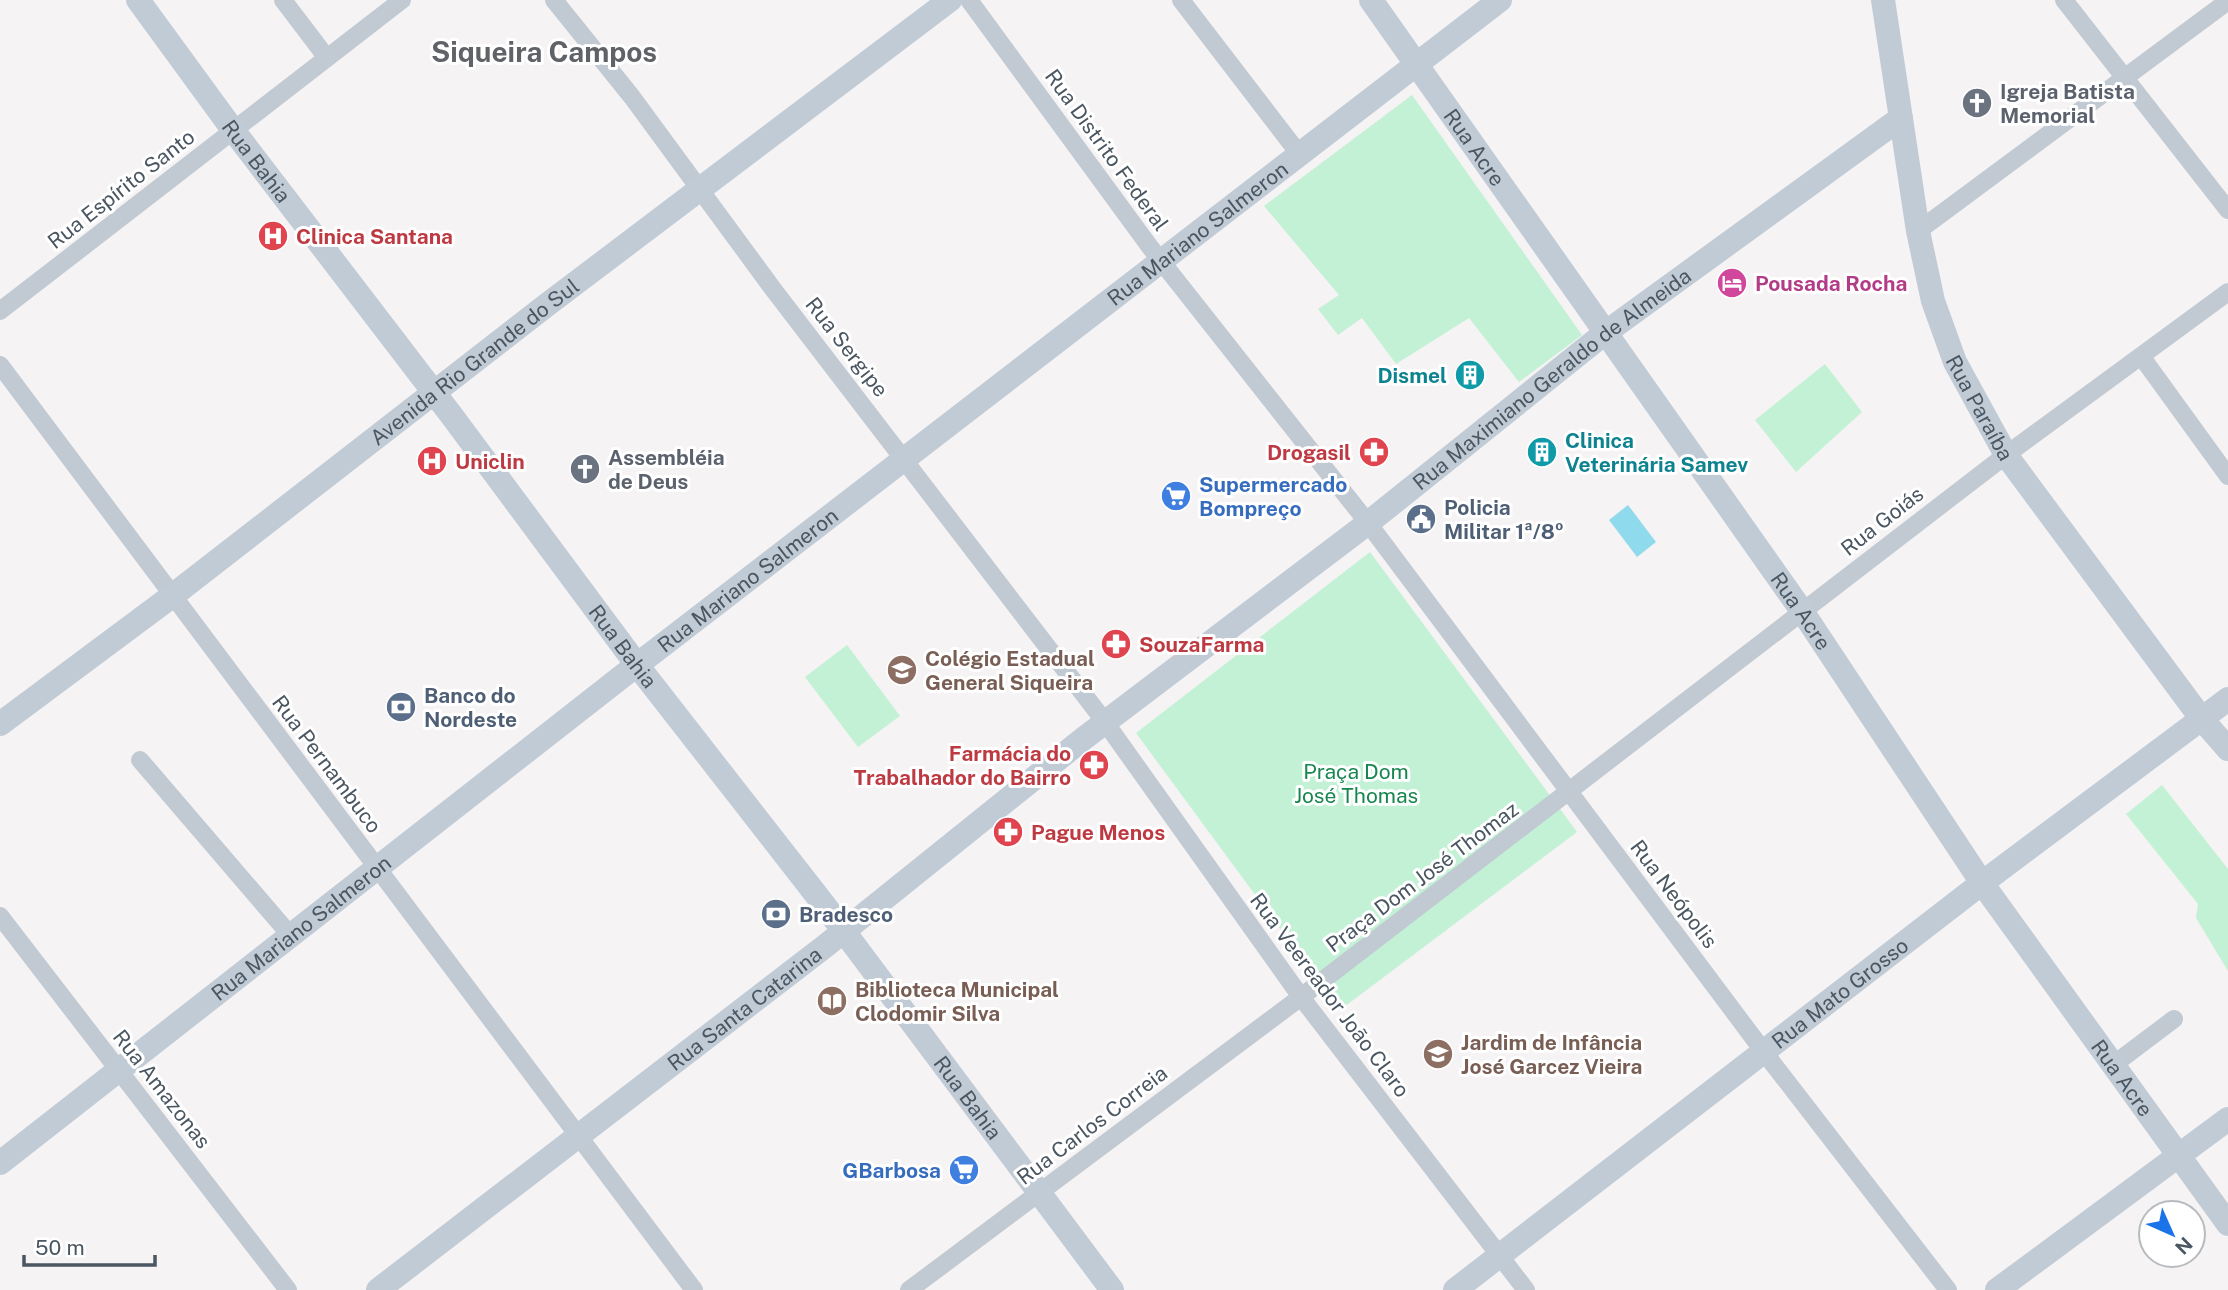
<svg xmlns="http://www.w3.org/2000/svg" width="2228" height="1290" font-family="'Public Sans',sans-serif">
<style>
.green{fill:#c3f1d5}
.water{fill:#90daee}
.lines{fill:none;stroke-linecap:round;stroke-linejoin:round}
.street{stroke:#c1cad2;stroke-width:18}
.secondary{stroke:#c1cbd6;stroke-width:24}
.labels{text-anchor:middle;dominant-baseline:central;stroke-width:6;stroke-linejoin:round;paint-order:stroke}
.worship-label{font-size:21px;font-weight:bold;fill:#5b616d;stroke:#fff;text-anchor:start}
.street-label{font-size:21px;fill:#4a5661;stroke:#fff}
.health-label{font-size:21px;font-weight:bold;fill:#be3a42;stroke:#fff;text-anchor:start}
.hotel-label{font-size:21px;font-weight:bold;fill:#b23c85;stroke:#fff;text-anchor:start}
.culture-label{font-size:21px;font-weight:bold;fill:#0d838f;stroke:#fff;text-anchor:end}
.shop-label{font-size:21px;font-weight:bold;fill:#366cbe;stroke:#fff;text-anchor:start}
.service-label{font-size:21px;font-weight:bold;fill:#4e5e75;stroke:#fff;text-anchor:start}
.education-label{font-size:21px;font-weight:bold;fill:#785e54;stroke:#fff;text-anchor:start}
.park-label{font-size:21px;fill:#17864f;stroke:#fff}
.district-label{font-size:28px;font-weight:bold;fill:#5f6368;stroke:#fff}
</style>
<rect width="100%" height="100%" fill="#f5f3f3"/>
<!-- green -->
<path class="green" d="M 1412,95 L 1582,335 L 1519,382 L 1469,318 L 1396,364 L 1362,318 L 1338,335 L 1318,309 L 1339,295 L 1264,206 Z
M 1825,364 L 1862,412 L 1796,472 L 1755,420 Z
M 1370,552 L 1577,832 L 1340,1010 L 1136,733 Z
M 847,645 L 900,716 L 858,747 L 805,677 Z
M 2162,785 L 2228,869 L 2228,971 L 2196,918 L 2198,904 L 2126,814 Z"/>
<!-- water -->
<path class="water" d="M 1628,505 L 1656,542 L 1637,557 L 1609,520 Z"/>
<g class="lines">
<!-- street -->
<path class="street" d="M 283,0 L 327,58
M 554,0 L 632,97 L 773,289 L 1105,722 L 1301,997 L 1526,1290
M 969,0 L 1150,247 L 1368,523 L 1764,1052 L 1948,1290
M 1181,0 L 1300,155
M 2064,0 L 2228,210
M 1918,231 L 2228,1
M 0,311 L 402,0
M 2141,356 L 2228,476
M 0,365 L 694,1290
M 140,760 L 291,936
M 0,916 L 288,1290
M 2113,1065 L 2174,1019
M 909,1290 L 1301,997 L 2006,455 L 2228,292"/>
<!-- secondary -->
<g class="secondary">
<path id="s1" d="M 138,0 L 233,130 L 452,416 L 637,665 L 825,906 L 1112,1290"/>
<path id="s2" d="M 1371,0 L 1802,611 L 1982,883 L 2228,1224"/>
<path id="s3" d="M 1883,0 L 1918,231 L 1933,301 L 1955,362 L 2006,455 L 2201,718 L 2228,749"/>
<path id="s4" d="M 0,724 L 172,596 L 548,304 L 950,0"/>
<path id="s5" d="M 0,1163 L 620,678 L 1500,0"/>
<path id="s6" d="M 378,1290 L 824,947 L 1083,739 L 1368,523 L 1605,333 L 1901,118"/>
<path id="s7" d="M 1455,1290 L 1982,883 L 2228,699"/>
<path d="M 1997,1290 L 2228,1119"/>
</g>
</g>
<!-- icons -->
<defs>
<g id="church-disc" transform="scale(1.575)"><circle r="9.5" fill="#6b7280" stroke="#fff"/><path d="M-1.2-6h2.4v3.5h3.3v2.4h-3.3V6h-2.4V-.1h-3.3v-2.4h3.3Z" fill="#fff"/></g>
<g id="hospital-disc" transform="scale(1.575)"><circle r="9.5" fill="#e0444e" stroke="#fff"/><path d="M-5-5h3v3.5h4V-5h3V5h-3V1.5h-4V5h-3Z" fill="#fff"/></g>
<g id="hotel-disc" transform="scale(1.575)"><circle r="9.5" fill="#d1479c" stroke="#fff"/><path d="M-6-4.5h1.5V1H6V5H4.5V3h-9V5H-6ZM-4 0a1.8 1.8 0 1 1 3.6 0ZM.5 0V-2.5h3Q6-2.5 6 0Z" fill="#fff"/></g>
<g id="building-disc" transform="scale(1.575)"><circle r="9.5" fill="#0f9aa8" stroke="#fff"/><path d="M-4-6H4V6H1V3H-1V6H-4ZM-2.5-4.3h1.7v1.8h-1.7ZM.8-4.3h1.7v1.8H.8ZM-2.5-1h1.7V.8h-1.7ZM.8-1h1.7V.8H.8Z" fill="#fff"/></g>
<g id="pharmacy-disc" transform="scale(1.575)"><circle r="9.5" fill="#e0444e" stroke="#fff"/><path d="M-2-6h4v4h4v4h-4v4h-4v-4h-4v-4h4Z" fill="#fff"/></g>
<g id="supermarket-disc" transform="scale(1.575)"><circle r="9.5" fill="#3f7fe0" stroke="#fff"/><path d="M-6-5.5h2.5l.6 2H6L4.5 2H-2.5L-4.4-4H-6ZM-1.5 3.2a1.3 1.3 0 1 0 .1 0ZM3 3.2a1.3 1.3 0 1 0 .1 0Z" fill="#fff"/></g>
<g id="civic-disc" transform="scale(1.575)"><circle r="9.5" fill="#5c6f8a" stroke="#fff"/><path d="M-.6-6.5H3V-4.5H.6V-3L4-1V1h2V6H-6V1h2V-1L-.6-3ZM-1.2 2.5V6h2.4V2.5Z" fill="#fff"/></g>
<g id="school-disc" transform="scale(1.575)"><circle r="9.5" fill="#8d6e63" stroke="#fff"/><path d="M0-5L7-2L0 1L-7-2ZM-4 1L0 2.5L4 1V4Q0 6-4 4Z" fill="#fff"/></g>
<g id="bank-disc" transform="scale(1.575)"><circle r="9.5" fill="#5c6f8a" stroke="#fff"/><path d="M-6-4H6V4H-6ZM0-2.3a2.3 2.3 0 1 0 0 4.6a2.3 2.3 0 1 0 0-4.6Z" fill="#fff"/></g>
<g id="library-disc" transform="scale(1.575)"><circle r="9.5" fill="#8d6e63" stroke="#fff"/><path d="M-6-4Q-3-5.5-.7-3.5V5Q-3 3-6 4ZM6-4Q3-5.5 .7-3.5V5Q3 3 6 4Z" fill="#fff"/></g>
</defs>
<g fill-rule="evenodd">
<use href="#church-disc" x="1977" y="103"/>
<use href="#hospital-disc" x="273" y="236"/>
<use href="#hotel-disc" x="1732" y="283"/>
<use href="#building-disc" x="1470" y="375"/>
<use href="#pharmacy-disc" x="1374" y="452"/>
<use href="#building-disc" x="1542" y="452"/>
<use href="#hospital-disc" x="432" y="461"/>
<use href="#church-disc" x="585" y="469"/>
<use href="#supermarket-disc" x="1176" y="496"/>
<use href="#civic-disc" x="1421" y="519"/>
<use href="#pharmacy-disc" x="1116" y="644"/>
<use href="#school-disc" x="902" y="670"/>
<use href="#bank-disc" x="401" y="707"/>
<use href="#pharmacy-disc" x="1094" y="765"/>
<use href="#pharmacy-disc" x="1008" y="832"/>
<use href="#bank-disc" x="776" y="914"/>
<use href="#library-disc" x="832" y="1001"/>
<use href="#school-disc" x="1438" y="1054"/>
<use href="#supermarket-disc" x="964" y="1170"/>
</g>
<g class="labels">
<!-- worship labels -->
<g class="worship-label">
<text x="2000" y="91">Igreja Batista<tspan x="2000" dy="24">Memorial</tspan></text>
<text x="608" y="457">Assembléia<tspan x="608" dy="24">de Deus</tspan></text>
</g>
<!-- street labels -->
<g class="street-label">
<text stroke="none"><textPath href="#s2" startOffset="180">Rua Acre</textPath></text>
<text transform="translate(1107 150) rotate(54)">Rua Distrito Federal</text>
<text stroke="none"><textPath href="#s1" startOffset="200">Rua Bahia</textPath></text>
<text transform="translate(121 189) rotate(-38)">Rua Espírito Santo</text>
<text stroke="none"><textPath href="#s5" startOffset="1516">Rua Mariano Salmeron</textPath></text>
<text transform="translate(847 347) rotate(52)">Rua Sergipe</text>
<text stroke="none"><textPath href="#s4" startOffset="597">Avenida Rio Grande do Sul</textPath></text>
<text stroke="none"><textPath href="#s6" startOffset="1486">Rua Maximiano Geraldo de Almeida</textPath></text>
<text stroke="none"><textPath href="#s3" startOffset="422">Rua Paraíba</textPath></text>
<text transform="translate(1882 521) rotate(-38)">Rua Goiás</text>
<text stroke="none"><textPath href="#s5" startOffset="948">Rua Mariano Salmeron</textPath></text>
<text stroke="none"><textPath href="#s2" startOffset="747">Rua Acre</textPath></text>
<text stroke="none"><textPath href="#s1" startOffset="808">Rua Bahia</textPath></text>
<text transform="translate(327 764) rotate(53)">Rua Pernambuco</text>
<text transform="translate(1422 877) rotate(-37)">Praça Dom José Thomaz</text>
<text transform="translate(1674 894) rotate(53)">Rua Neópolis</text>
<text stroke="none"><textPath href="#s5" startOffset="382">Rua Mariano Salmeron</textPath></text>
<text stroke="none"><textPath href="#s7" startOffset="486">Rua Mato Grosso</textPath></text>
<text transform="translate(1330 995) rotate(53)">Rua Veereador João Claro</text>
<text stroke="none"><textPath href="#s6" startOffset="462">Rua Santa Catarina</textPath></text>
<text stroke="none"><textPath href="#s2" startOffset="1314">Rua Acre</textPath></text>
<text transform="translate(162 1089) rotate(52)">Rua Amazonas</text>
<text stroke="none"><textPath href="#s1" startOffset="1376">Rua Bahia</textPath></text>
<text transform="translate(1092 1125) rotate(-37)">Rua Carlos Correia</text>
</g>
<!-- health labels -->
<g class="health-label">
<text x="296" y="236">Clinica Santana</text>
<text x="1351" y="452" text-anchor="end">Drogasil</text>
<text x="455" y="461">Uniclin</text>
<text x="1139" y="644">SouzaFarma</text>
<text x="1071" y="753" text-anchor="end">Farmácia do<tspan x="1071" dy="24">Trabalhador do Bairro</tspan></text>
<text x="1031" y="832">Pague Menos</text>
</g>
<!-- hotel labels -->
<g class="hotel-label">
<text x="1755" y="283">Pousada Rocha</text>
</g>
<!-- culture labels -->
<g class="culture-label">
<text x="1447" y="375">Dismel</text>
<text x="1565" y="440" text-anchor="start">Clinica<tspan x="1565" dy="24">Veterinária Samev</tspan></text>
</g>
<!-- shop labels -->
<g class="shop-label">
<text x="1199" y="484">Supermercado<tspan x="1199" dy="24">Bompreço</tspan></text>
<text x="941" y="1170" text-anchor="end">GBarbosa</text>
</g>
<!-- service labels -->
<g class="service-label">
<text x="1444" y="507">Policia<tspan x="1444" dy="24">Militar 1ª/8º</tspan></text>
<text x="424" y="695">Banco do<tspan x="424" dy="24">Nordeste</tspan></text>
<text x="799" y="914">Bradesco</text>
</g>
<!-- education labels -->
<g class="education-label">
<text x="925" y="658">Colégio Estadual<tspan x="925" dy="24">General Siqueira</tspan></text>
<text x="855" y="989">Biblioteca Municipal<tspan x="855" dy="24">Clodomir Silva</tspan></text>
<text x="1461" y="1042">Jardim de Infância<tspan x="1461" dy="24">José Garcez Vieira</tspan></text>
</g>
<!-- park labels -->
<g class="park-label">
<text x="1356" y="771">Praça Dom<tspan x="1356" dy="24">José Thomas</tspan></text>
</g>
<!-- district labels -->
<g class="district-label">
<text x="544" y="51">Siqueira Campos</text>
</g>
</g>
<!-- north arrow -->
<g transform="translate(2172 1234) rotate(135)"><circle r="33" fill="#ffffff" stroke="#b7bbc0" stroke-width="2"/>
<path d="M0-5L12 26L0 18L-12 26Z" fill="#1a73e8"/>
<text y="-10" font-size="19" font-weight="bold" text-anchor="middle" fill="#4a5661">N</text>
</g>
<!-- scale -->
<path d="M24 1255v10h131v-10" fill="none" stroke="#4a5661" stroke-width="3.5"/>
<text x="35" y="1255" font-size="21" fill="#4a5661" stroke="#ffffff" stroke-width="5" paint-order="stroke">50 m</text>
</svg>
